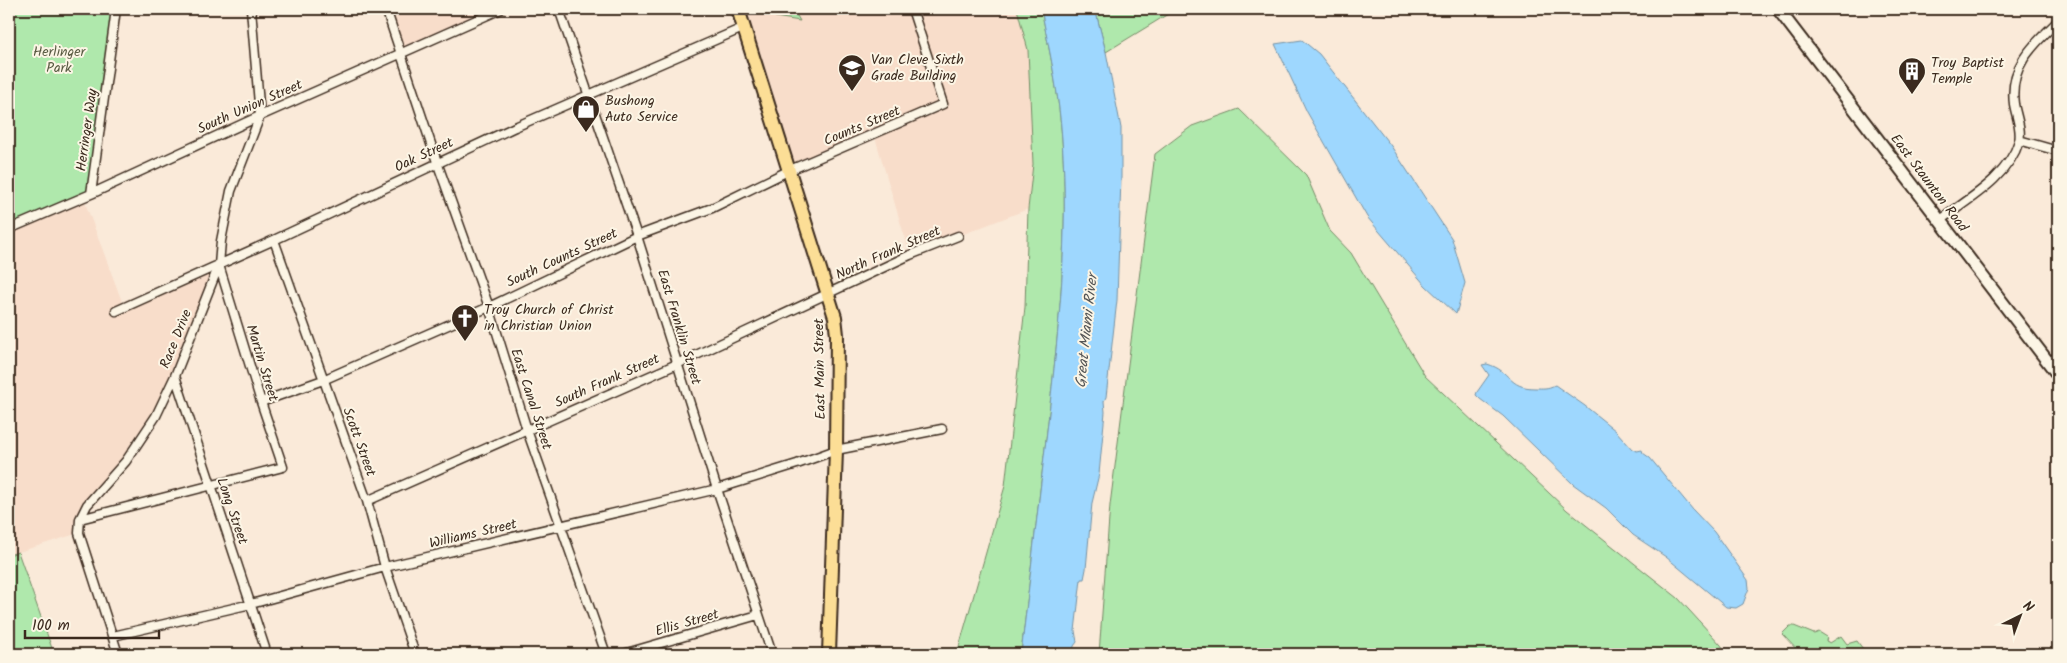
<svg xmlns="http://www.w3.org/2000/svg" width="2067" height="663" font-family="Kalam,sans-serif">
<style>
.built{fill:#f8ddca}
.green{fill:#afe8ac;stroke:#758965}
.water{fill:#9ed7fe;stroke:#7692a4}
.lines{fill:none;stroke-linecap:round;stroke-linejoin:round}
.street-casing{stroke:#3b2a1e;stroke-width:11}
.secondary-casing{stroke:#3b2a1e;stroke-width:15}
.primary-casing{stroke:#3b2a1e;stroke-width:16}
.street{stroke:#fcf5e5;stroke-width:8}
.secondary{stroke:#fcf5e5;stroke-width:11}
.primary{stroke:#fcde96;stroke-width:12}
.labels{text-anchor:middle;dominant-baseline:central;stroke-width:4;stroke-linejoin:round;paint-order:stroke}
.park-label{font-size:14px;fill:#585a42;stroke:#fcf5e5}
.poi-label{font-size:14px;fill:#3b2a1e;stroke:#fcf5e5;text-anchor:start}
.street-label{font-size:14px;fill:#3b2a1e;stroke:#fcf5e5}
.water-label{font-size:15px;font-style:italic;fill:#545556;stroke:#fcf5e5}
</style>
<rect width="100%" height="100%" fill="#faead9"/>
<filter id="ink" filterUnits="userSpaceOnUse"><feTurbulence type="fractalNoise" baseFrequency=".02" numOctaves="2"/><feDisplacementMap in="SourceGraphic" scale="10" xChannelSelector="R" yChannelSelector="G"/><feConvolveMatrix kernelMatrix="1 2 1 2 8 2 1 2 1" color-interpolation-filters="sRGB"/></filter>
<g filter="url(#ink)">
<!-- built -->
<path class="built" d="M 386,9 L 501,9 L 400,54 Z
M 738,9 L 1017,9 L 1028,50 L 1033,164 L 1028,209 L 910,255 L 874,134 L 790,170 Z
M 83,197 L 124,307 L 219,265 L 175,376 L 126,461 L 87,505 L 79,533 L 9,555 L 9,229 Z"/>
<!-- green -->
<path class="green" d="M 9,9 L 116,9 L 91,194 L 9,229 Z
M 767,9 L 793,9 L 800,21 L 775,17 Z
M 1017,9 L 1041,9 C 1050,52 1059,95 1062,139 C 1069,234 1059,327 1048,422 C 1039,499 1030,577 1021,654 L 957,654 L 1005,486 L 1025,307 L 1028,209 L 1033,164 L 1028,50 Z
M 1095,9 L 1174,9 L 1168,14 L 1106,52 Z
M 1239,109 L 1306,175 L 1330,231 L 1351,253 L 1425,376 L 1567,510 L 1678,598 L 1721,645 L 1727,654 L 1099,654 L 1110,505 L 1155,154 L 1192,126 Z
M 18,552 L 54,654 L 9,654 L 9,555 Z
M 1790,626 L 1794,626 L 1814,634 L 1819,632 L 1827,637 L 1826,641 L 1830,643 L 1841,636 L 1847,644 L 1857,641 L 1863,649 L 1859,651 L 1862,654 L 1801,654 L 1782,634 Z"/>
<!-- water -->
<path class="water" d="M 1041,9 L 1095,9 L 1106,52 L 1121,128 L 1121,177 L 1117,300 L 1106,397 L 1104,401 L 1105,412 L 1099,474 L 1092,503 L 1086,569 L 1084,579 L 1081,579 L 1075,631 L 1077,642 L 1074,646 L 1073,653 L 1075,654 L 1021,654 C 1030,577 1039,499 1048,422 C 1059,327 1069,234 1062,139 C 1059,95 1050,52 1041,9 Z
M 1302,40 L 1319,54 L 1391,146 L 1452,239 L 1465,283 L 1456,314 L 1425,285 L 1367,217 L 1307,112 L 1275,44 Z
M 1487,364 C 1512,371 1507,388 1535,388 C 1543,388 1547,389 1555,385 L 1585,406 L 1616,431 L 1632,449 L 1637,451 L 1642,450 L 1643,453 L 1650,458 L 1693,510 L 1714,532 L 1748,580 L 1749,588 L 1743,604 L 1736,608 L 1726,607 L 1666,557 L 1633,535 L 1606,508 L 1573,484 L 1503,416 L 1480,399 L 1476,395 L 1477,392 L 1489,375 L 1482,365 Z"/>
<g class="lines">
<!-- street casing -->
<g class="street-casing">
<path id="street" d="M 386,9 L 437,162 L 489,307 L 527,430 L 606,654
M 559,9 L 637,236 L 717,489 L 772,654
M 2019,140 L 2058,151
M 91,194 L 116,9
M 1939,221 C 1968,199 2008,178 2019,141 C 2022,129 2016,116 2014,104 C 2009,66 2033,45 2058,21
M 9,229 L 91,194 L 260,116 L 501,9
M 274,240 L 367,501 L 385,567 L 415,654
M 116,311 L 274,240 L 515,127 L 745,27
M 2049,364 L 2058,355
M 175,376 L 267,654
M 261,402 L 323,380 L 489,307 L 637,236 L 712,208 L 790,170 L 943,104 L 912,9
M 367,501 L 677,364 L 910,255 L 958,236
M 80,519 L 283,467 L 261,402 L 219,265
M 113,636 L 251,604 L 385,567 L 717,489 L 797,464 L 836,450 L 942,429
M 118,654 L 79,533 L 80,519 L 87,505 L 126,461 L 156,416 L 175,376 L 219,265 L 221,241 L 231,191 L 260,116 L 251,9
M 623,654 L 758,615"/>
</g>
<!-- secondary casing -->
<g class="secondary-casing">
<path id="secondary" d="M 1778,9 L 2058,375"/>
</g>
<!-- primary casing -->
<g class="primary-casing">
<path id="primary" d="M 738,9 L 835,317 L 837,335 L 836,450 L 829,654"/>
</g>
<!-- street -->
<use href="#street" class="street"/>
<!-- secondary -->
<use href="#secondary" class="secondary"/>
<!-- primary -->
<use href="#primary" class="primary"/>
</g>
</g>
<!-- icons -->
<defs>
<g id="school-pin" transform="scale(1.4375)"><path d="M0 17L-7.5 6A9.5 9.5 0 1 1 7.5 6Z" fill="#3b2a1e" stroke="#fcf5e5"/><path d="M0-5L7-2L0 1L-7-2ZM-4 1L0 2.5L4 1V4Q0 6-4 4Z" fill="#fff"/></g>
<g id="building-pin" transform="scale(1.4375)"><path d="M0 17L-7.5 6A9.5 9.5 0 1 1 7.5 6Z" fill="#3b2a1e" stroke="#fcf5e5"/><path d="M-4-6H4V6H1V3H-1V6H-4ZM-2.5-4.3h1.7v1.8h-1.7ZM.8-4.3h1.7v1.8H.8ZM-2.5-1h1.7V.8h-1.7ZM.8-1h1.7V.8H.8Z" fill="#fff"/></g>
<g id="shop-pin" transform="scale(1.4375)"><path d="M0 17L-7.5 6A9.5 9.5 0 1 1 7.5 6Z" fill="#3b2a1e" stroke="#fcf5e5"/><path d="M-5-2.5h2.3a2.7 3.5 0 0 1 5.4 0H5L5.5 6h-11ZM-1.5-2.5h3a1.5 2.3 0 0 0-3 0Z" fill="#fff"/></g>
<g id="church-pin" transform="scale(1.4375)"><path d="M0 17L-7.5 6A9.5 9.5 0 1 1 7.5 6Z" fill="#3b2a1e" stroke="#fcf5e5"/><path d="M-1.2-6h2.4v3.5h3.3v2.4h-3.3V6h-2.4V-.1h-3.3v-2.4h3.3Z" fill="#fff"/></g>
</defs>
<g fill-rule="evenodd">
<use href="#school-pin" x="852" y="68"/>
<use href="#building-pin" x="1912" y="71"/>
<use href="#shop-pin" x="586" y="109"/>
<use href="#church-pin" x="465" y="318"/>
</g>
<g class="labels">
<!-- park labels -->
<g class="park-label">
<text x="59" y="52">Herlinger<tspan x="59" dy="16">Park</tspan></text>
</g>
<!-- poi labels -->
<g class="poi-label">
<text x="871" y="60">Van Cleve Sixth<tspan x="871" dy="16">Grade Building</tspan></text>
<text x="1931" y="63">Troy Baptist<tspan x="1931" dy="16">Temple</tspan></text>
<text x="605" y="101">Bushong<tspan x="605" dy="16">Auto Service</tspan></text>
<text x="484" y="310">Troy Church of Christ<tspan x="484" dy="16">in Christian Union</tspan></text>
</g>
<!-- street labels -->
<g class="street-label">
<text transform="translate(250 107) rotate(-24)">South Union Street</text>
<text transform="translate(862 126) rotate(-23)">Counts Street</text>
<text transform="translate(87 130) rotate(-82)">Herringer Way</text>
<text transform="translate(424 155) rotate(-25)">Oak Street</text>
<text transform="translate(1929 183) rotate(53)">East Staunton Road</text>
<text transform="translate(888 253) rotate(-24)">North Frank Street</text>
<text transform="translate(562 258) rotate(-25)">South Counts Street</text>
<text transform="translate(679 327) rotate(73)">East Franklin Street</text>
<text transform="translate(176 339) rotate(-68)">Race Drive</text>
<text transform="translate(262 363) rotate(73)">Martin Street</text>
<text transform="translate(820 369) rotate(-91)">East Main Street</text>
<text transform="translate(607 381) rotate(-24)">South Frank Street</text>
<text transform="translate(531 399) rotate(72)">East Canal Street</text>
<text transform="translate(359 442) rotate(70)">Scott Street</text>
<text transform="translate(232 511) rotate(71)">Long Street</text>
<text transform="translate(473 534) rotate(-13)">Williams Street</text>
<text transform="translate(687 623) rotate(-16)">Ellis Street</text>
</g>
<!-- water labels -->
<g class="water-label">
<text transform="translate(1087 331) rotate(-84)">Great Miami River</text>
</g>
</g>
<!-- margin -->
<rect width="2067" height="663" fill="none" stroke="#fcf5e5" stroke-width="30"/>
<rect x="15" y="15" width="2037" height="633" fill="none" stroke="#3b2a1e" stroke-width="2" filter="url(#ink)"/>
<!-- north arrow -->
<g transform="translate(2020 616) rotate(42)" stroke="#fcf5e5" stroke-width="4" paint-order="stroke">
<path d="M0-4L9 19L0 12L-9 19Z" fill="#3b2a1e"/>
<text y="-8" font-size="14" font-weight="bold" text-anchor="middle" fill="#3b2a1e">N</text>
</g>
<!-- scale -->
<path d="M25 630v8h134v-8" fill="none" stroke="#3b2a1e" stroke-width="2.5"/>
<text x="32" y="630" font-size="15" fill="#3b2a1e" stroke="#fcf5e5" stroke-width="4" paint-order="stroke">100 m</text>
</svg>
